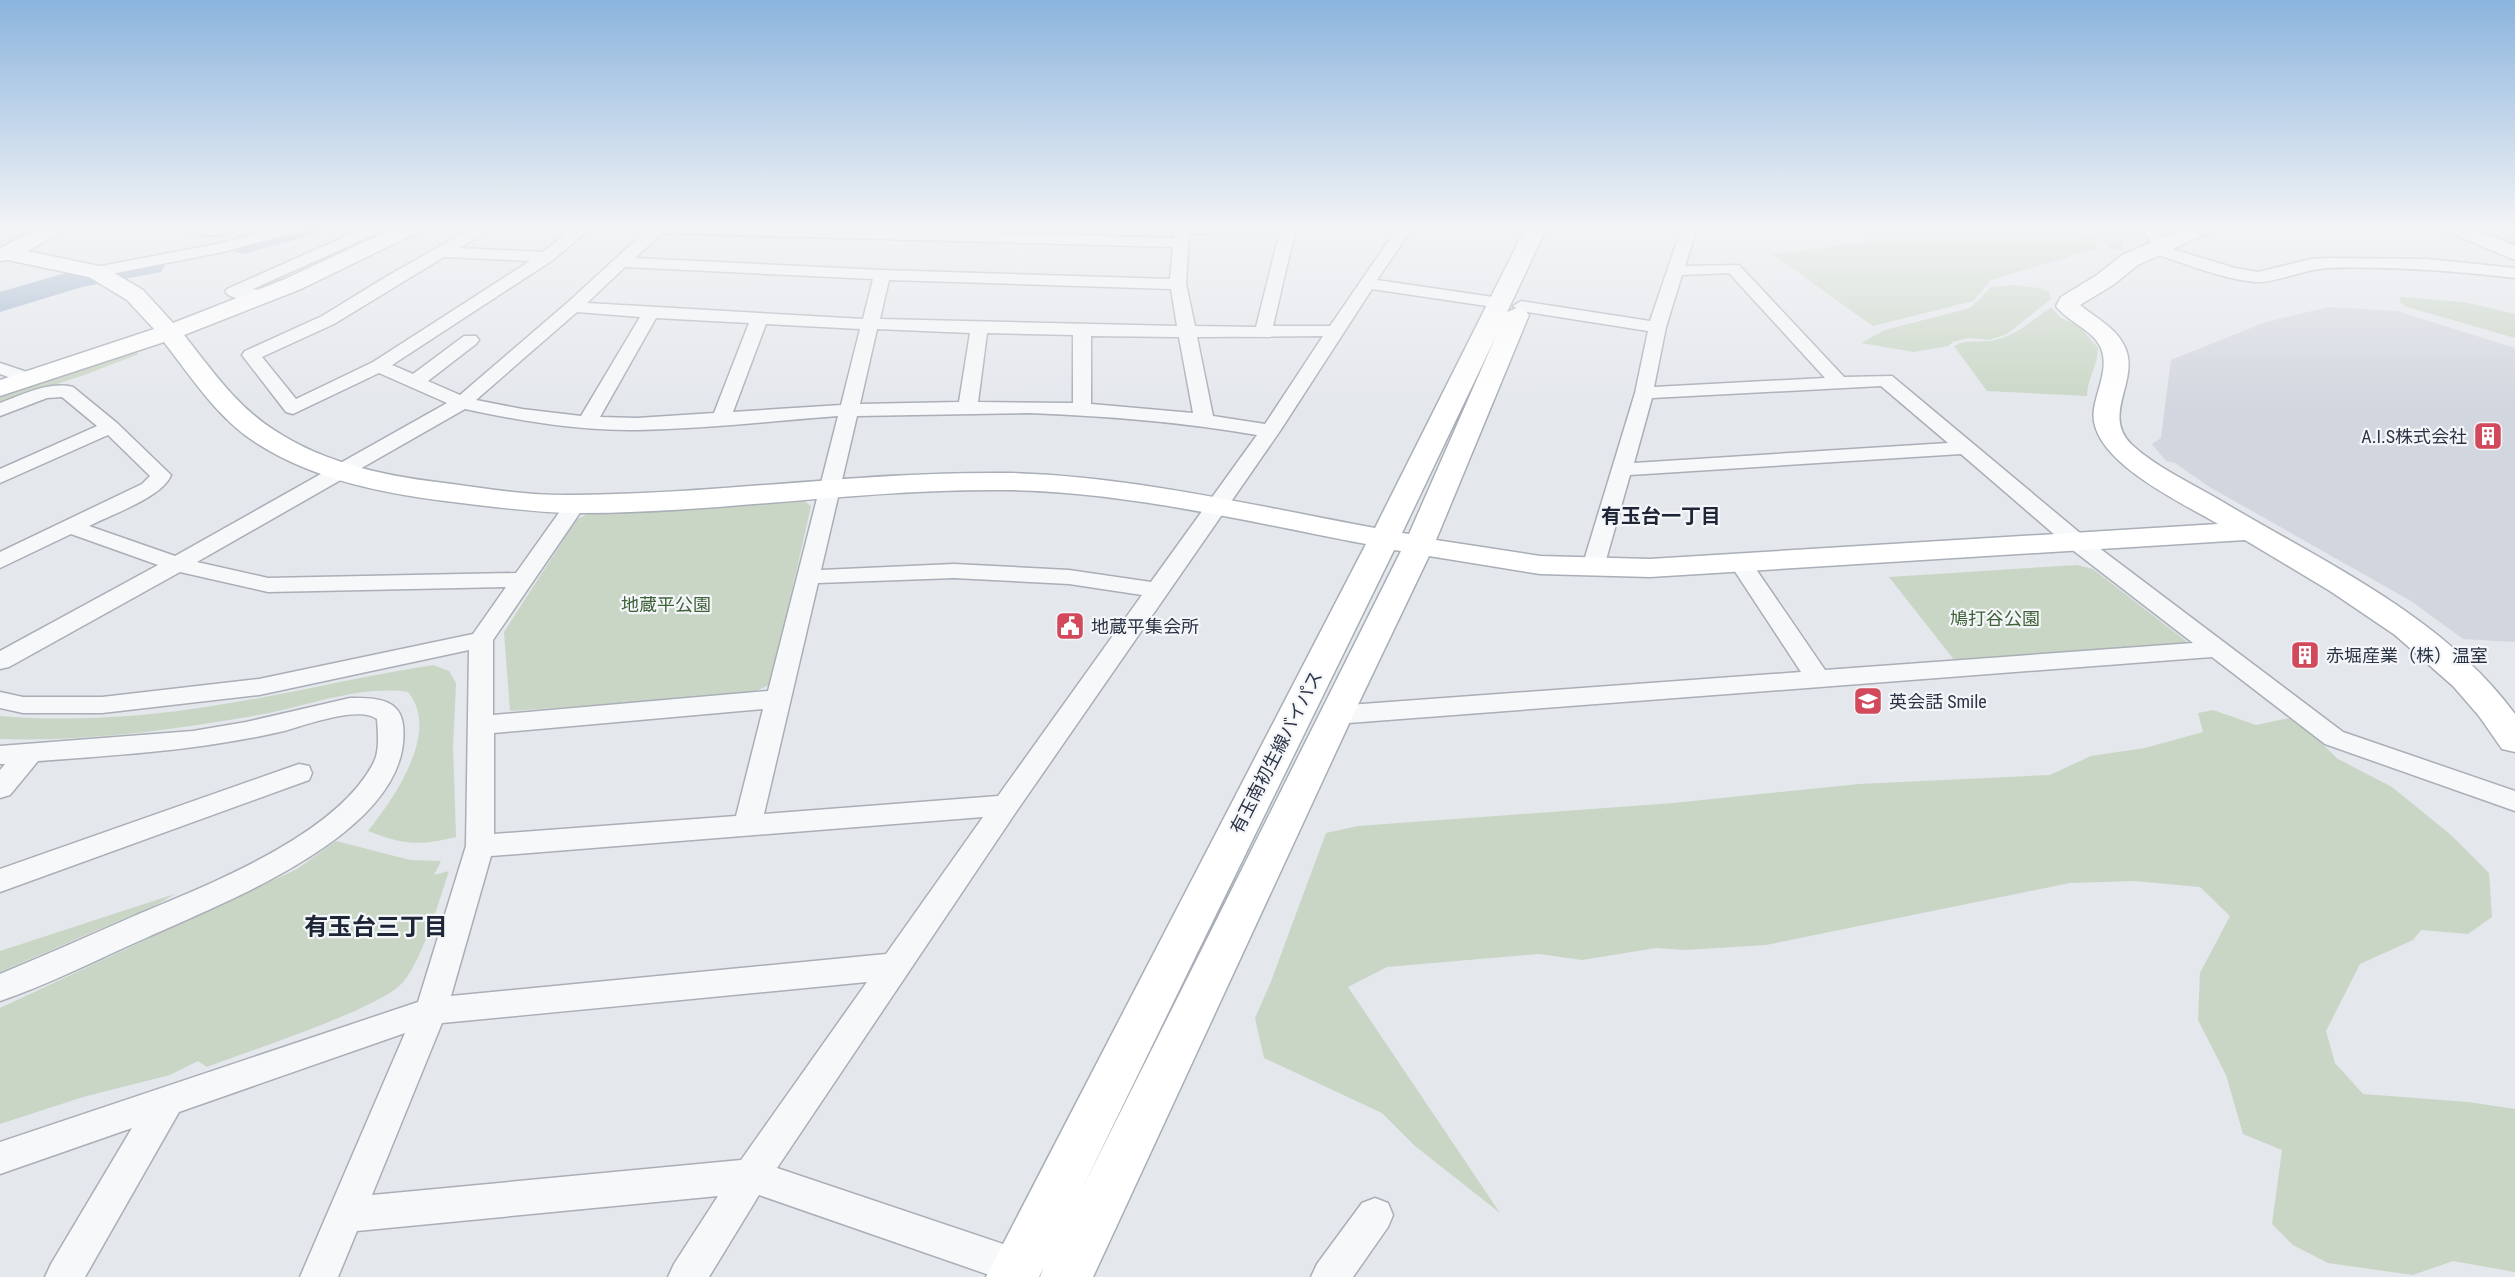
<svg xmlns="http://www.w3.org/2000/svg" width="2515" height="1277" font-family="'Roboto Condensed','Noto Sans JP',sans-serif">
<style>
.built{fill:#d2d6de}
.green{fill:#c9d6c5}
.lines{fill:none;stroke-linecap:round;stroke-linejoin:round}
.river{fill:#9fb4cc;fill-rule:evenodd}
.street-casing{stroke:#a9aeb7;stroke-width:3}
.secondary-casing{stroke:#a9aeb7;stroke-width:3}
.street{fill:#f7f8fa;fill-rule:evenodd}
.secondary{fill:#fff;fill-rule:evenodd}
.labels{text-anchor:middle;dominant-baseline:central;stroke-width:4.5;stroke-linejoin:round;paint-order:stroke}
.poi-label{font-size:18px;fill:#2b3445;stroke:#f4f6f9;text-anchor:start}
.park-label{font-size:18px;fill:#3f6138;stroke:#f4f6f9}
.street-label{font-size:18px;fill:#2b3445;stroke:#f4f6f9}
.neighbourhood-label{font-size:20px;font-weight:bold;fill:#1d2536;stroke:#f4f6f9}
.near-neighbourhood-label{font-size:24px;font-weight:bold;fill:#1d2536;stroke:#f4f6f9}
</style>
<rect width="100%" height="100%" fill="#e4e7ec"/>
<!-- built -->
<path class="built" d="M 2329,307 L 2397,311 L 2515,348 L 2515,642 L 2463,639 L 2411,601 L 2208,486 L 2175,463 L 2166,461 L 2152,444 L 2161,438 L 2171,360 L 2266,322 Z"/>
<!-- green -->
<path class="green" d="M 1921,227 L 2072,227 L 2096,238 L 2095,249 L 1991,280 L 1973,301 L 1873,326 L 1772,254 L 1877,241 L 1867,233 Z
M 2093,227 L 2137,227 L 2142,231 L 2142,242 L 2122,242 L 2121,250 L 2109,248 Z
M 2472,227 L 2515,227 L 2515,245 Z
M 2015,285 L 2039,288 L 2049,292 L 2051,299 L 2007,334 L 1989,340 L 1968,338 L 1953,342 L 1948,346 L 1914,352 L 1861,343 L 1885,330 L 1970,308 L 1991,287 Z
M 2401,297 L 2464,302 L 2515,314 L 2515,338 L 2404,306 L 2399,301 Z
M 2051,307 L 2061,318 L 2079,326 L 2098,348 C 2098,366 2087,378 2087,396 L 1987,391 L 1954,346 C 1967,338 1980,344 1995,340 C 2017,335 2033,320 2051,307 Z
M 133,351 L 139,354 L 87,374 L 0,403 L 0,397 L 72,374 Z
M 803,500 L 811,506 L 771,684 L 748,695 L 510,711 L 504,632 L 576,520 L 589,513 Z
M 2077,565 L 2093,569 L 2186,641 L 2184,650 L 1962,670 L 1889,577 Z
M 433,665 L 449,671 L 456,683 L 453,747 L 456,837 C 419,846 404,845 368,831 C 394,798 441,732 408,692 C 361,685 311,705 264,714 C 178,729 88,742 0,739 L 0,716 C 73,722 146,717 218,705 C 290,694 361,676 433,665 Z
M 2213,710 L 2256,725 L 2294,717 L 2338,759 L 2392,787 L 2451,835 L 2489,873 L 2492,917 L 2468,934 L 2421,930 L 2413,940 L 2360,964 L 2326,1031 L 2335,1063 L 2363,1094 L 2468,1102 L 2515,1109 L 2515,1272 L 2453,1261 L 2413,1275 L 2328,1263 L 2293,1245 L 2272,1224 L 2282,1150 L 2243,1134 L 2226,1075 L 2198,1020 L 2200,973 L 2230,916 L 2200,887 L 2134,881 L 2070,883 L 1766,945 L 1685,950 L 1656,948 L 1582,960 L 1539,954 L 1387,967 L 1348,987 L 1500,1213 L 1415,1146 L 1382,1113 L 1264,1058 L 1255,1018 L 1270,984 L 1326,833 L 1358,826 L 1673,803 L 1859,784 L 2050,775 L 2091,756 L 2145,748 L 2203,732 L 2198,713 Z
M 336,841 L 410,860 L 441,861 L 434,875 L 449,871 C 438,903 424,956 404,981 C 384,1008 245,1052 207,1067 L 198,1061 L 170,1075 L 83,1097 L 0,1124 L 0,1008 L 297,869 Z
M 175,894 L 158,904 L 0,972 L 0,951 Z"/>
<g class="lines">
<!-- river -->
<path class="river" d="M 276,227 L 325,227 L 321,233 L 243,254 L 232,251 L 228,245 L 232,239 Z
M 150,256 L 161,258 L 165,265 L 161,272 L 82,287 L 0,312 L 0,292 L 76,270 Z"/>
<!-- street casing -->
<g class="street-casing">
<path id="street" d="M 184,227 L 225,227 L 230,231 C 222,239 191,235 184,227 Z
M 279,227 L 305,227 L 303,230 L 223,252 L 96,277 L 88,272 L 96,267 L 222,243 Z
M 366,227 L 379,227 L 381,230 L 378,233 L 253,289 L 273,292 L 275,296 L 273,300 C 262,302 232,301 225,292 L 227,289 Z
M 474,227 L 493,227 L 460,248 L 543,252 L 575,227 L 592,227 L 553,260 L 392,365 L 413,374 L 464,336 L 476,336 L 479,340 L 476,344 L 428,381 L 460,395 L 567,303 L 650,227 L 792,227 L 1174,238 L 1174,227 L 1272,227 L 1265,232 L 1189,234 L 1186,284 L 1195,326 L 1256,327 L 1281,227 L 1296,227 L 1273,326 L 1330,326 L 1398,227 L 1413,227 L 1377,280 L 1500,298 L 1508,303 L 1500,308 L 1372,289 L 1280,431 L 1016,812 L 777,1168 L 1030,1253 L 1036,1266 L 1031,1277 L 995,1277 L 759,1195 L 709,1277 L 668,1277 L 674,1264 L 718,1196 L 357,1231 L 338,1277 L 300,1277 L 405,1033 L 179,1112 L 85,1277 L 45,1277 L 51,1264 L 132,1128 L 0,1174 L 0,1142 L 418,1002 L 466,846 L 469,650 L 259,695 L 102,713 L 23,713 L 0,708 L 0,692 L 23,697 L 102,697 L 259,679 L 473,634 L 506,587 L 268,592 L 180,572 L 9,667 L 0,669 L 0,651 L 158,565 L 71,534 L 0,568 L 0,552 L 142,484 L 150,476 L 108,435 L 0,483 L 0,469 L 97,426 L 62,397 L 47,398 L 0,416 L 0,403 C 22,395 48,381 73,387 L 117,423 L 171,475 C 163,497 110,515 89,526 L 175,556 L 447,403 L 379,373 L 293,414 L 286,412 L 242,355 L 245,351 L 322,316 L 389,275 ZM 662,233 L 1173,247 L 1170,279 L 882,270 L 635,258 ZM 444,257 L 530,261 L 373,362 L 296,399 L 262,357 L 334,324 ZM 625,267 L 873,279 L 863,319 L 587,303 ZM 889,280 L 1171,289 L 1177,326 L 880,319 ZM 577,312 L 640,317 L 581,416 L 522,409 L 476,400 ZM 656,318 L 749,323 L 714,413 L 637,418 L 600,417 ZM 766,324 L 860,329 L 841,405 L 733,412 ZM 877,329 L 970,333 L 959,402 L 860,404 ZM 987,333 L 1073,335 L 1073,403 L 978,402 ZM 1091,336 L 1179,337 L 1193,413 L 1091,404 ZM 1323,336 L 1265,424 L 1213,416 L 1197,337 ZM 465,409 C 521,421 579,431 637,430 C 704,429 771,421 838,416 L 768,691 L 493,715 L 493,640 L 586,504 L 582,500 L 575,498 L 568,500 L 516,573 L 268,578 L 197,562 ZM 1029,413 C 1106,416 1182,422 1257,435 L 1151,582 L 1069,570 L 954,564 L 821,570 L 857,416 ZM 954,578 L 1069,584 L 1142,595 L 998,796 L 764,814 L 818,583 ZM 763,709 L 736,816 L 494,834 L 494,733 ZM 983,817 L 886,954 L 451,996 L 491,856 ZM 867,982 L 741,1160 L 372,1195 L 442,1023 Z
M 1682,227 L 1697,227 L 1685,266 L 1739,265 L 1844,377 L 1892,376 L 2086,538 L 2343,732 L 2515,791 L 2515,811 L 2325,744 L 2212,657 L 1335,724 L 1326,721 L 1322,715 L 1326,709 L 1335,706 L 1801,672 L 1730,564 L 1733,559 L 1741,557 L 1749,559 L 1825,670 L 2193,643 L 2070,548 L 1961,454 L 1630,475 L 1604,567 L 1601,572 L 1593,574 L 1585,572 L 1582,567 L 1635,393 L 1648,331 L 1521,311 L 1513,306 L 1521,301 L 1650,321 ZM 1729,273 L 1825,378 L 1654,387 L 1666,327 L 1682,275 ZM 1881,386 L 1948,443 L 1634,463 L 1652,398 Z
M 2140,227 L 2155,227 L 2169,248 L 2235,268 L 2258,272 L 2311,259 L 2329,258 L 2427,259 L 2515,268 L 2515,278 C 2453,271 2391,266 2328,268 C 2305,269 2275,283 2256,282 C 2221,279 2184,263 2150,252 L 2148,249 L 2153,245 Z
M 0,363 L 33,374 L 36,378 L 33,382 L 27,384 L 0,374 Z
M 350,698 C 372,698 400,697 403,725 C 415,831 224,902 146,938 C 98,959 50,984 0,1001 L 0,974 C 45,955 89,936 134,916 C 207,885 334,837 373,764 C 380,751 378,734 377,719 C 359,705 305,725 284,731 C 203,750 121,755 38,761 L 10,795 L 0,798 L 0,770 L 5,764 L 0,764 L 0,746 L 193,731 L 246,722 Z
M 299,764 L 309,766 L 312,773 L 309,780 L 0,892 L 0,869 Z
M 1375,1198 L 1388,1203 L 1393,1215 L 1388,1227 L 1353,1277 L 1311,1277 L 1317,1264 L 1362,1203 Z"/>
</g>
<!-- secondary casing -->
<g class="secondary-casing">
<path id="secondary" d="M 41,227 L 68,227 L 65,231 L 27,251 L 104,267 L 143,290 L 173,323 L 285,279 L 396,227 L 423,227 L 420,231 L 301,289 L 184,335 C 211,369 236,406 274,430 C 327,465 390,477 452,484 C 493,490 535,496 577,495 C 721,494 864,471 1009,473 C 1132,476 1255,506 1375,528 L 1526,227 L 1547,227 L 1507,312 L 1517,308 L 1525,310 L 1529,315 L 1436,540 L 1540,556 L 1650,559 L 2218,524 C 2181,502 2086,459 2094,409 C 2097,389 2110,366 2100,346 C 2091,329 2068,322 2056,306 L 2061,297 L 2097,275 L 2122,255 L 2187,227 L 2215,227 L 2212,231 L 2138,265 L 2113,285 L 2080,305 C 2097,319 2121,330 2127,353 C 2136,384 2103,416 2131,444 C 2157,468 2193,484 2223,502 C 2325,563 2443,616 2515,714 L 2515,752 L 2502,749 L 2479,716 L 2453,686 L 2395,635 L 2330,591 L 2245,540 L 1650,577 L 1540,574 L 1429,556 L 1353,715 L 1093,1277 L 1040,1277 L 1044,1267 L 1039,1277 L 986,1277 L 1366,544 C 1249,522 1129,492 1009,490 C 862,488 717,514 571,513 C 529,512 487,506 445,501 C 381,493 313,479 258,444 C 218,419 192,378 164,342 L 0,396 L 0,380 L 154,329 L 127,300 L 89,277 L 8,260 L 0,261 L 0,248 ZM 1496,336 L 1409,534 L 1402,533 ZM 1394,550 L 1401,551 L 1082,1189 Z
M 2443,227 L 2471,227 L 2515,246 L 2515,260 L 2446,231 Z"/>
</g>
<!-- street -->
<use href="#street" class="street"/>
<!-- secondary -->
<use href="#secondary" class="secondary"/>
</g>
<!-- sky -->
<linearGradient id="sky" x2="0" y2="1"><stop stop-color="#8bb4dd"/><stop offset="0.56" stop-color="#f3f4f6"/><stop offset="1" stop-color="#f3f4f6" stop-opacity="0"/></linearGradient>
<rect width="2515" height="406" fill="url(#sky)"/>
<!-- icons -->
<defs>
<g id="building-square" transform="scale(1.5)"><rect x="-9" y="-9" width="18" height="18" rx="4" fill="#d1495b" stroke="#f4f6f9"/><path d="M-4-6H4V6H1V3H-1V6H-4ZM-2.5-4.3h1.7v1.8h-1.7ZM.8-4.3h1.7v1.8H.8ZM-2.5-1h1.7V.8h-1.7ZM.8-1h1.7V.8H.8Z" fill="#fff"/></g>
<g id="civic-square" transform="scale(1.5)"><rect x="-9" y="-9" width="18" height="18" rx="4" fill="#d1495b" stroke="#f4f6f9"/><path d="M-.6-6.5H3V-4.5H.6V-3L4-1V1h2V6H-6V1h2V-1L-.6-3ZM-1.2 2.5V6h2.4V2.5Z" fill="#fff"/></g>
<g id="school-square" transform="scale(1.5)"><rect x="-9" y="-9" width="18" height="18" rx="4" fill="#d1495b" stroke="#f4f6f9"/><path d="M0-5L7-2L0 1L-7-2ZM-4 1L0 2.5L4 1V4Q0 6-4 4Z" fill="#fff"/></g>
</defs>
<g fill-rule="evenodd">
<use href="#building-square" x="2488" y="436"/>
<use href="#civic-square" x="1070" y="626"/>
<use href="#building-square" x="2305" y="655"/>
<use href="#school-square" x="1868" y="701"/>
</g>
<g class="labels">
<!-- poi labels -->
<g class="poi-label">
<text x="2467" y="436" text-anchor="end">A.I.S株式会社</text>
<text x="1091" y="626">地蔵平集会所</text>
<text x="2326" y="655">赤堀産業（株）温室</text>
<text x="1889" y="701">英会話 Smile</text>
</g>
<!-- park labels -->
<g class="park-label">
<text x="666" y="604">地蔵平公園</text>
<text x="1995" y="618">鳩打谷公園</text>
</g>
<!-- street labels -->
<g class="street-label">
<text transform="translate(1276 752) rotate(-63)">有玉南初生線バイパス</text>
</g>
<!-- neighbourhood labels -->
<g class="neighbourhood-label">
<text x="1661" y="516">有玉台一丁目</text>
</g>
<!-- near-neighbourhood labels -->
<g class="near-neighbourhood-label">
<text x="376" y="927">有玉台三丁目</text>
</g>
</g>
</svg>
